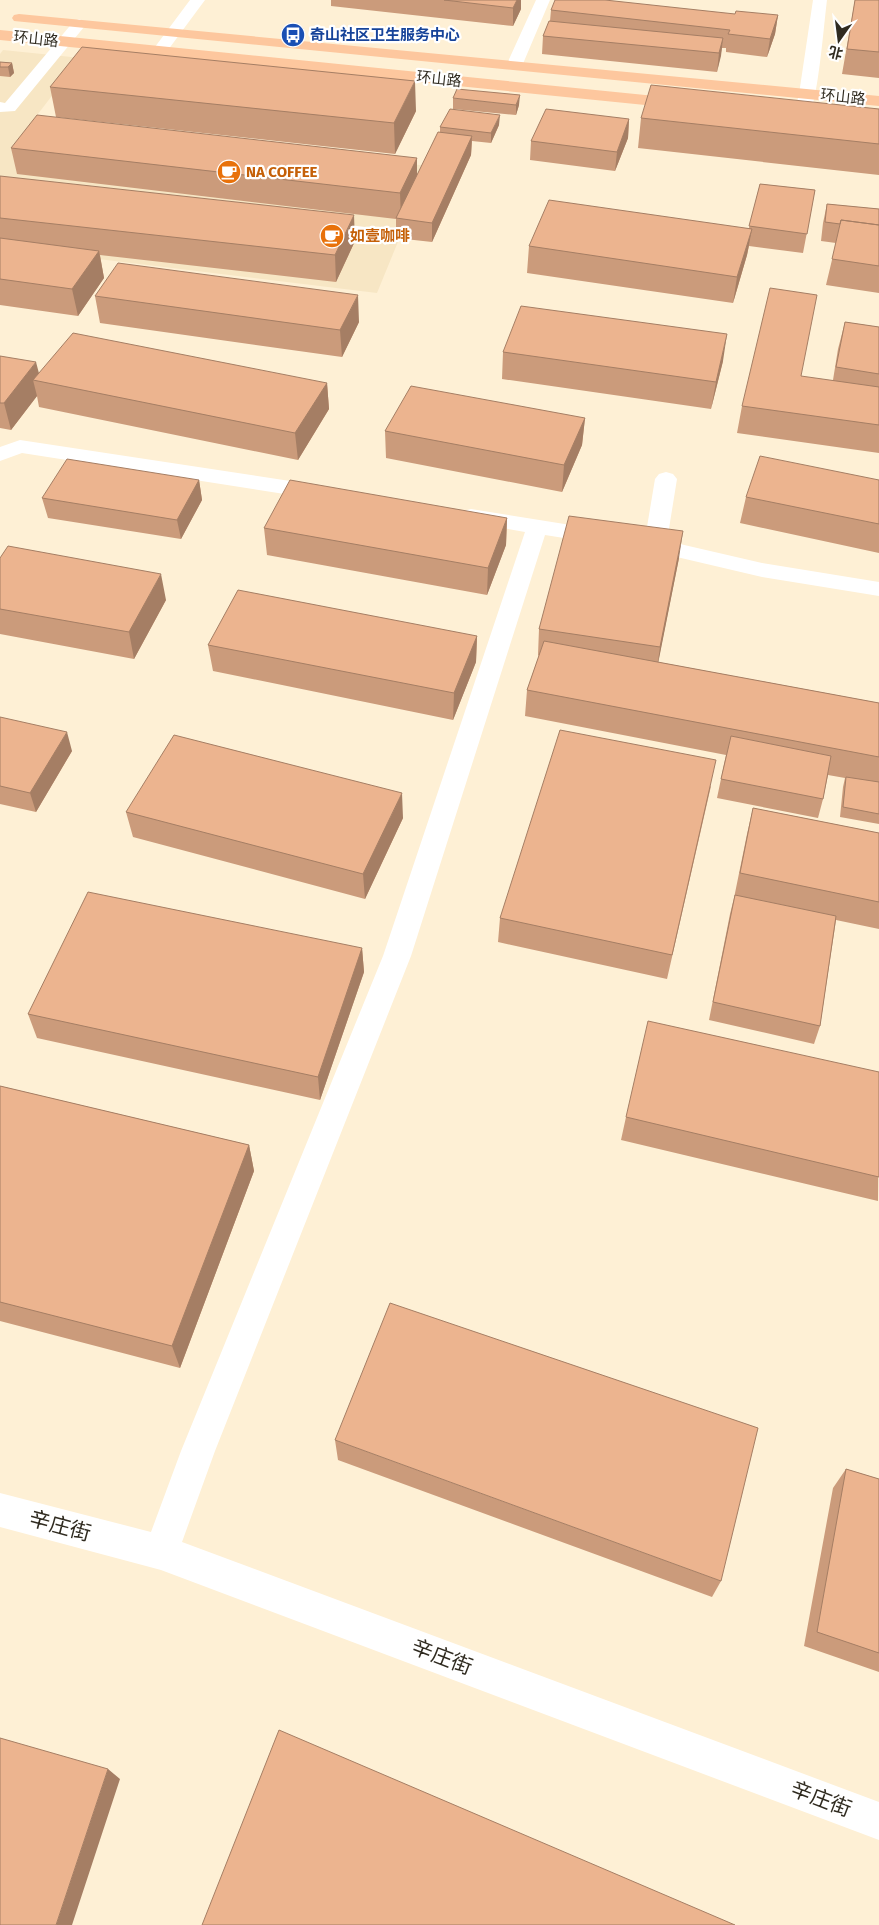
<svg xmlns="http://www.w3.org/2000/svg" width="879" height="1925" font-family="'Fira Sans','Noto Sans SC',sans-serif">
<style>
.built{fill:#f7e6c4}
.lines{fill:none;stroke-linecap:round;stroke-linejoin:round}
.minor{fill:#fff;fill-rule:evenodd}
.major{fill:#fdc79e;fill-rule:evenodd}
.wall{fill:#cb9b7b}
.shaded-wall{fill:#a57e64}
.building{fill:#ecb48f;stroke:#a57e64}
.labels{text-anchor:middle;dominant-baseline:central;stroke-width:4.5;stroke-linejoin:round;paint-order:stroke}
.far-transit-label{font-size:15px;font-weight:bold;fill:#164399;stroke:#fff;text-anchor:start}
.far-street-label{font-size:15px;fill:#302b20;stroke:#fff}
.far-food-label{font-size:15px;font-weight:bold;fill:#c56008;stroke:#fff;text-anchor:start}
.near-street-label{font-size:21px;fill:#302b20;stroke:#fff}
</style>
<rect width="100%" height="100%" fill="#fef0d5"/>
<!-- built -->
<path class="built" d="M 3,50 L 81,58 L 31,123 L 429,166 L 377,293 L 0,247 L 0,54 Z"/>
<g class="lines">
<!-- minor -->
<path class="minor" d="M 190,0 L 205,0 L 165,54 L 155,54 L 152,51 Z
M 536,0 L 550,0 L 522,66 L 520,69 L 508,69 L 506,66 Z
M 813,0 L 827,0 C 824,23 818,103 808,118 L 796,118 L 794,115 L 799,94 Z
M 79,19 L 84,21 L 87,24 L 84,27 L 15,111 L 0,112 L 0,102 L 5,103 L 74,21 Z
M 317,221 L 381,229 L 387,230 L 390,234 L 387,238 L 381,239 L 311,230 L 308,226 L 311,222 Z
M 20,440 L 323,486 L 331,488 L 334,493 L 331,498 L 323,500 L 22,453 L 0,461 L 0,447 Z
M 666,472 L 673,474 L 677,479 L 667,541 L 762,563 L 879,582 L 879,596 L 762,577 L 647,550 L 644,545 L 655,479 L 659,474 Z
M 471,509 L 602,530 L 610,532 L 613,537 L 610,542 L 602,544 L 545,535 L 411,956 L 215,1451 L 182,1542 L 879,1802 L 879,1840 L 161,1570 L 0,1527 L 0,1493 L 151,1532 L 181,1451 L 383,956 L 525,532 L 463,521 L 460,516 L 463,511 Z"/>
<!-- major -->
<path class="major" d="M 19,14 L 879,96 L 879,106 L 14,21 L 12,18 L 14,15 Z
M 0,30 L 685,99 L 691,101 L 693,104 L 691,107 L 685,109 L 0,40 Z"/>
</g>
<!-- wall -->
<path class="wall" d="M 331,0 L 521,0 L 521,9 L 513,26 L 331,6 Z
M 855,0 L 879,0 L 879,78 L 842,74 Z
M 551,10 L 735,14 L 778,15 L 775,34 L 767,57 L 726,52 L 726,48 L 722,48 L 717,72 L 542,54 L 543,36 L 550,21 Z
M 0,62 L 12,63 L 14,73 L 10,77 L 0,76 Z
M 50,87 L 416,111 L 395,154 L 56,117 Z
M 453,98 L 519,105 L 516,115 L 453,109 Z
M 879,109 L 879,175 L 638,148 L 641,118 Z
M 629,119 L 628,138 L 615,171 L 530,160 L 531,141 Z
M 499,125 L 491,143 L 472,141 L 471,155 L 432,242 L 396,238 L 396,219 L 17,174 L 11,148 L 417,158 L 417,175 L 440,133 L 440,127 Z
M 0,176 L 355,241 L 336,282 L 100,255 L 104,278 L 78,316 L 0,305 Z
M 760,184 L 815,190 L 803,253 L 749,246 L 747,255 L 733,303 L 527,273 L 529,246 L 749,228 Z
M 827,204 L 879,209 L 879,293 L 826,285 L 836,243 L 821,241 L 823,223 Z
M 95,296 L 359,322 L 342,357 L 100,323 Z
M 845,322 L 879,327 L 879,453 L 737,433 L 742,406 L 833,380 L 838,349 Z
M 503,352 L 723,361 L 711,409 L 502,379 Z
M 0,356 L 39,373 L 327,383 L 329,409 L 298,460 L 39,407 L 37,396 L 11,430 L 0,428 Z
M 585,418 L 582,445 L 562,492 L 386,458 L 385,431 Z
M 199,480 L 202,500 L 181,539 L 48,518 L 42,498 Z
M 879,480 L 879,553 L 740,523 L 746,497 Z
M 507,518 L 506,545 L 487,595 L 267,555 L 264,528 Z
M 0,558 L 166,600 L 134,659 L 0,634 Z
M 679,558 L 658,662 L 879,703 L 879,824 L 840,817 L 843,787 L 845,778 L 828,775 L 823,799 L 818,818 L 717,798 L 726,755 L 525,716 L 527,690 L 539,656 L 538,655 L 539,629 Z
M 477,636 L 476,662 L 453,720 L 213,671 L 208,645 Z
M 0,717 L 72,751 L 36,812 L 0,804 Z
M 711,786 L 667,979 L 498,942 L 500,918 Z
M 753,808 L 879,833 L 879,929 L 836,920 L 820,1026 L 814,1044 L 709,1020 L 730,914 L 734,898 L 747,834 Z
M 126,812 L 403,818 L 365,899 L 133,837 Z
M 362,948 L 364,972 L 320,1100 L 37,1038 L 28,1014 Z
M 879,1072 L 878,1201 L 621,1140 L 626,1117 Z
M 0,1086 L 249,1145 L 254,1171 L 180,1368 L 0,1321 Z
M 335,1440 L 721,1581 L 712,1597 L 338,1460 Z
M 846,1469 L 879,1479 L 879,1672 L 804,1646 L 833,1488 Z"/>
<!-- shaded-wall -->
<path class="shaded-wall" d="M 517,0 L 521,0 L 521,9 L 513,26 L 513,8 Z
M 778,15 L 775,34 L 767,57 L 770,39 Z
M 723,38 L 721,56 L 717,72 L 719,53 Z
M 12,63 L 14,73 L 10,77 L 8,67 Z
M 415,81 L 416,111 L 395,154 L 394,123 Z
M 520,95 L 519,105 L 516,115 L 516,105 Z
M 500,115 L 499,125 L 491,143 L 491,133 Z
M 629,119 L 628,138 L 615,171 L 617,152 Z
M 472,136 L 471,155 L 432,242 L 432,223 Z
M 417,158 L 417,184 L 401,219 L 400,193 Z
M 354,215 L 355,241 L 336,282 L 335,255 Z
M 752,229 L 747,255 L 733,303 L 737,277 Z
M 99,251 L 104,278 L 78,316 L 72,289 Z
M 358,295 L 359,322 L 342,357 L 340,330 Z
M 727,334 L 723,361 L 711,409 L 716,382 Z
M 36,362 L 41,381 L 33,380 L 37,396 L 11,430 L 4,403 Z
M 327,383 L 329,409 L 298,460 L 295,433 Z
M 585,418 L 582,445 L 562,492 L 564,465 Z
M 199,480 L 202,500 L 181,539 L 177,520 Z
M 507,518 L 506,545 L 487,595 L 488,568 Z
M 683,531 L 679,558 L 656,674 L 660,647 Z
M 161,574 L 166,600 L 134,659 L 129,632 Z
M 477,636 L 476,662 L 453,720 L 454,693 Z
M 67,732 L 72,751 L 36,812 L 30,793 Z
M 402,793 L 403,818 L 365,899 L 363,874 Z
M 362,948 L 364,972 L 320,1100 L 318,1077 Z
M 249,1145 L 254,1171 L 180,1368 L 172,1346 Z
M 108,1769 L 120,1779 L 72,1925 L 56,1925 Z"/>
<!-- building -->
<path class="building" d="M 444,0 L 517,0 L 513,8 Z
M 555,0 L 605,0 L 735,14 L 736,11 L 778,15 L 770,39 L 728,34 L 730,30 L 551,10 Z
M 855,0 L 879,0 L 879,52 L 847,49 Z
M 549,21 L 723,38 L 719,53 L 543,36 Z
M 82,47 L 415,81 L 394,123 L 50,87 Z
M 0,62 L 12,63 L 8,67 L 0,67 Z
M 651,85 L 879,109 L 879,144 L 641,118 Z
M 457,89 L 520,95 L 516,105 L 453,98 Z
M 450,109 L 500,115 L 491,133 L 440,127 Z
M 546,109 L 629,119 L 617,152 L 531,141 Z
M 37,115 L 417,158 L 400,193 L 11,148 Z
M 438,132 L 472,136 L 432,223 L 396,218 Z
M 0,176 L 354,215 L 335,255 L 0,218 Z
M 760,184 L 815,190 L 807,234 L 749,226 Z
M 549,200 L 752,229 L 737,277 L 529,246 Z
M 827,204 L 879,209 L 879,225 L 841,220 L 840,224 L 825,222 Z
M 841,220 L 879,225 L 879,266 L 832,259 Z
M 0,238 L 99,251 L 72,289 L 0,279 Z
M 118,263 L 358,295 L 340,330 L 95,296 Z
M 770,288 L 817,295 L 801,376 L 879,387 L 879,425 L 742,406 Z
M 521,306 L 727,334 L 716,382 L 503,352 Z
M 845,322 L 879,327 L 879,374 L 836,367 Z
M 73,333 L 327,383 L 295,433 L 33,380 Z
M 0,356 L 36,362 L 4,403 L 0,403 Z
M 411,386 L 585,418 L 564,465 L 385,431 Z
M 760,456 L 879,480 L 879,524 L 746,497 Z
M 67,459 L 199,480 L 177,520 L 42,498 Z
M 290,480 L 507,518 L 488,568 L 264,528 Z
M 569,516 L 683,531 L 660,647 L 539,629 Z
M 8,546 L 161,574 L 129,632 L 0,609 L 0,558 Z
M 238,590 L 477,636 L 454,693 L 208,645 Z
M 544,641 L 879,703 L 879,757 L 527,690 Z
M 0,717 L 67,732 L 30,793 L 0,786 Z
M 560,730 L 716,760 L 672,955 L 500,918 Z
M 174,735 L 402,793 L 363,874 L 126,812 Z
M 731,736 L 831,756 L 823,799 L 721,779 Z
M 846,777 L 879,782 L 879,814 L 843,807 Z
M 753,808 L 879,833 L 879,902 L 740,873 Z
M 88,892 L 362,948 L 318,1077 L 28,1014 Z
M 735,895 L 836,916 L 820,1026 L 713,1002 Z
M 648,1021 L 879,1072 L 879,1177 L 626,1117 Z
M 0,1086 L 249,1145 L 172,1346 L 0,1302 Z
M 390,1303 L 758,1428 L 721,1581 L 335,1440 Z
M 846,1469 L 879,1479 L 879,1653 L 817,1632 Z
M 279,1730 L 735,1925 L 202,1925 Z
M 0,1738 L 108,1769 L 56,1925 L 0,1925 Z"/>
<!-- icons -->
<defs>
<g id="bus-disc" transform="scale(1.25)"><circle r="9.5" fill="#1a4fb4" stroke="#fff"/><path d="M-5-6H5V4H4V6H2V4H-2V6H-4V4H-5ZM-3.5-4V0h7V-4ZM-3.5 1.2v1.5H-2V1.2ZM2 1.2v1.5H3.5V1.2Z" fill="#fff"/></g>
<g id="cafe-disc" transform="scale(1.25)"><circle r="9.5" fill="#e8710a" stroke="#fff"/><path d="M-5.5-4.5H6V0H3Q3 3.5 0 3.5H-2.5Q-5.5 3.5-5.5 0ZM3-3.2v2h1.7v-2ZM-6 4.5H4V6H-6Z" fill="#fff"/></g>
</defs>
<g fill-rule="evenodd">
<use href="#bus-disc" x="293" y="35"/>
<use href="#cafe-disc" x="229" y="172"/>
<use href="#cafe-disc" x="332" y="236"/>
</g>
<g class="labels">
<!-- far-transit labels -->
<g class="far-transit-label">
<text x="310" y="35">奇山社区卫生服务中心</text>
</g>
<!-- far-street labels -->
<g class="far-street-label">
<text transform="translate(36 39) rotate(6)">环山路</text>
<text transform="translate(439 79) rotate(6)">环山路</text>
<text transform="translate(843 97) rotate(6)">环山路</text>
</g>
<!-- far-food labels -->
<g class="far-food-label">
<text x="246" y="172">NA COFFEE</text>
<text x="350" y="236">如壹咖啡</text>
</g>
<!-- near-street labels -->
<g class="near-street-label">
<text transform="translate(60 1526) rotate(15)">辛庄街</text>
<text transform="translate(442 1657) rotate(21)">辛庄街</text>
<text transform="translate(821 1799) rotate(21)">辛庄街</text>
</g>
</g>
<!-- north arrow -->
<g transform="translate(839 40) rotate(194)" stroke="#ffffff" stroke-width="4" paint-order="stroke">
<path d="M0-4L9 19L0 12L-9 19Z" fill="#302b20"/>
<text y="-8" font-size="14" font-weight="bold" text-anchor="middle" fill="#302b20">北</text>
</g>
</svg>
